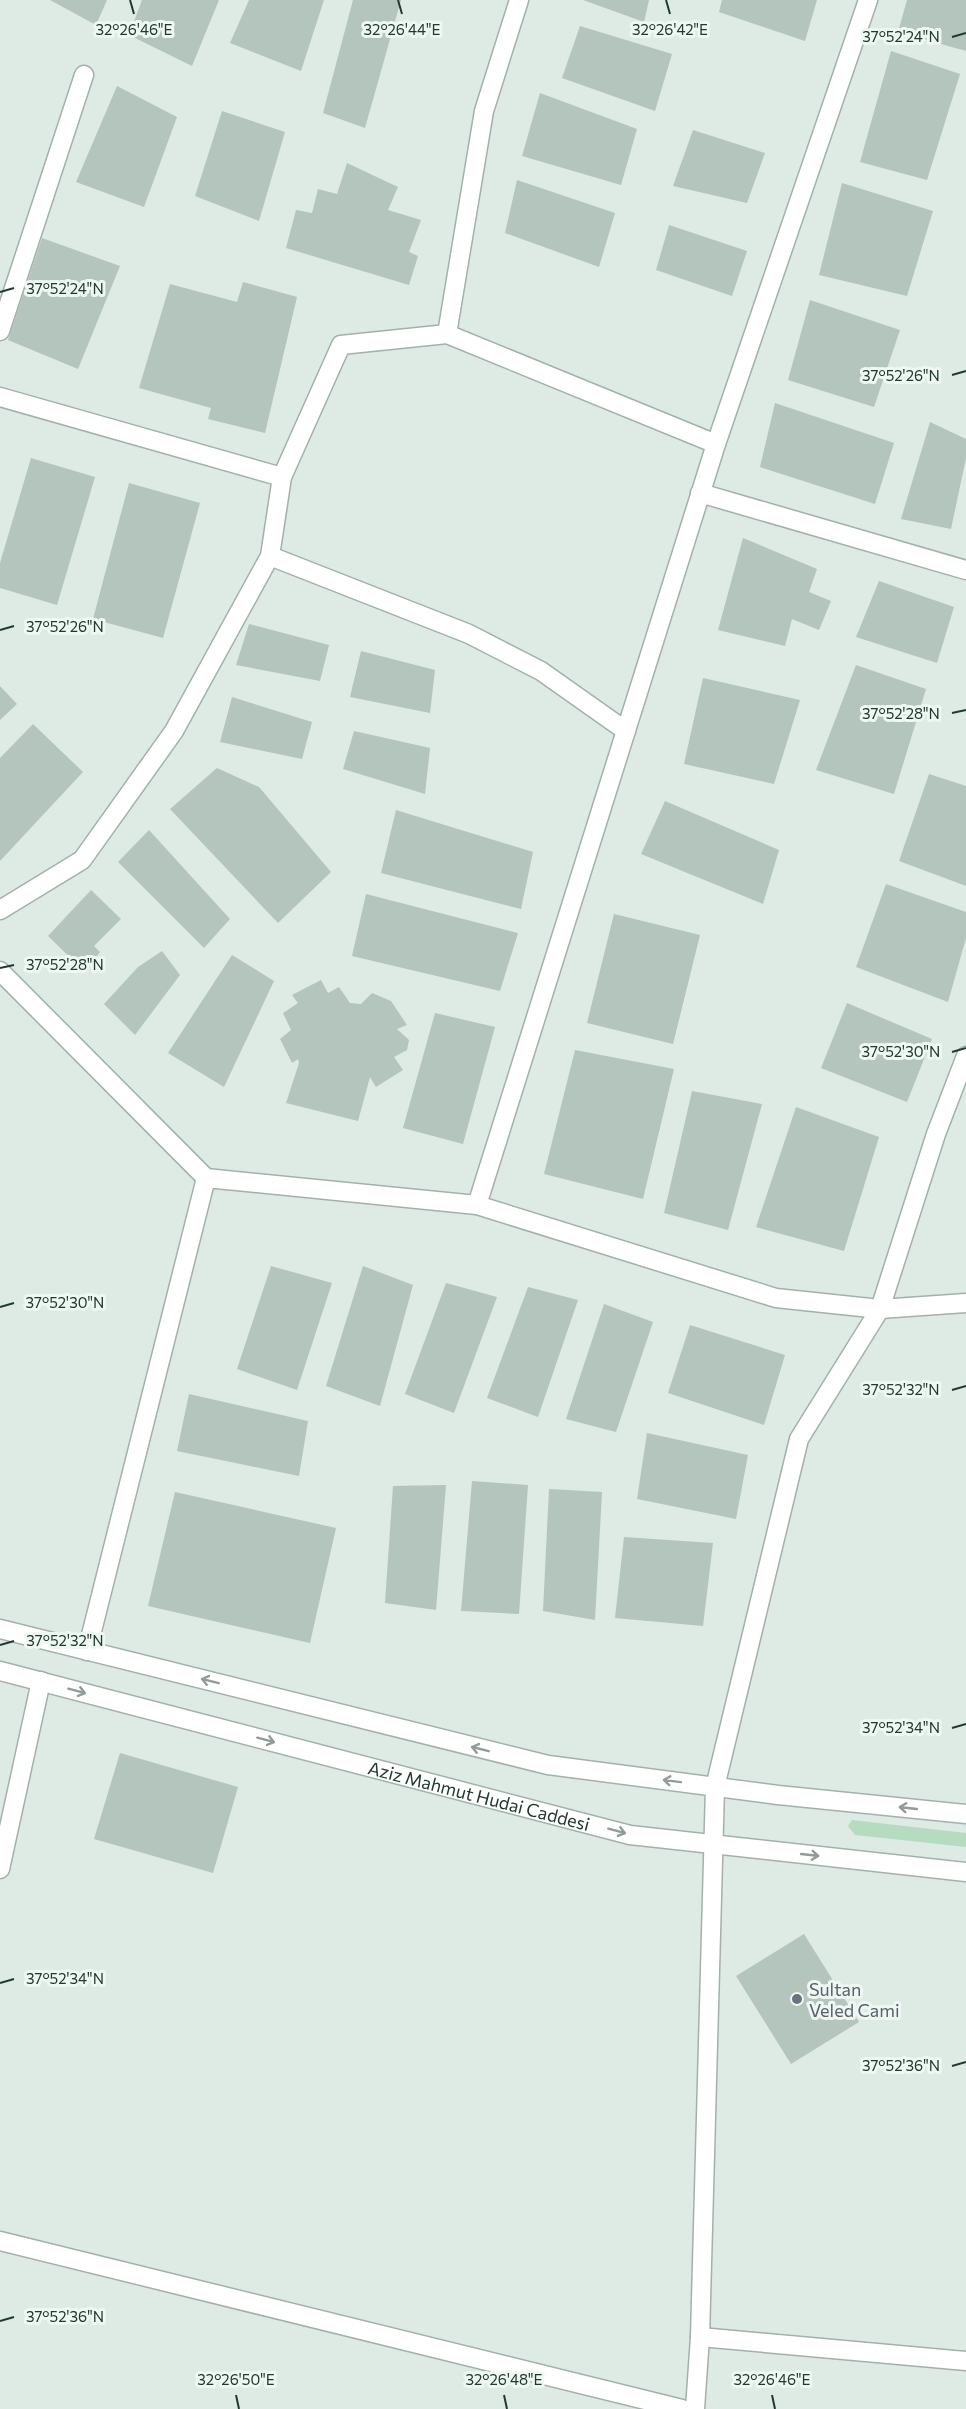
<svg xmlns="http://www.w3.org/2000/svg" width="966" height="2409" font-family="Commissioner,sans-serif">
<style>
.green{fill:#b6dcbf}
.building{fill:#b4c5bd}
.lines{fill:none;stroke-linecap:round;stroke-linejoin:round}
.minor-casing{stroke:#a1b2ab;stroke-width:21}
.minor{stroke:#fff;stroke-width:18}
.oneway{stroke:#909c98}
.ticks{fill:none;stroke:#203a31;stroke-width:2}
.worship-dot{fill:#6b7280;stroke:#eef7f2;stroke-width:2}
.labels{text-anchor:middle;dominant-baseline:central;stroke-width:6;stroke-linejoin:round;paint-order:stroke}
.street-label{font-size:18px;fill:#203a31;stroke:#eef7f2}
.worship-label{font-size:18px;fill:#5b616d;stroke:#eef7f2;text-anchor:start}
.ticks-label{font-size:15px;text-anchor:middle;fill:#203a31;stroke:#eef7f2;stroke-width:6;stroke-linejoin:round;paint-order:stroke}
</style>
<rect width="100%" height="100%" fill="#deeae4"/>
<!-- green -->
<path class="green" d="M 852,1820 L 966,1833 L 966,1847 L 855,1835 L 848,1826 Z"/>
<!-- building -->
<path class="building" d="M 50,0 L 107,0 L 96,25 Z
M 142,0 L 219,0 L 192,66 L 129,35 Z
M 249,0 L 324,0 L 301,71 L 230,43 Z
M 353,0 L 401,0 L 365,128 L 323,113 Z
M 583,0 L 649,0 L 644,22 Z
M 722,0 L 817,0 L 805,41 L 719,12 Z
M 907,0 L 966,0 L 966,51 L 898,32 Z
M 580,26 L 672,54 L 655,111 L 562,78 Z
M 891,51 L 960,74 L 927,180 L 860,162 Z
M 117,86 L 177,117 L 144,207 L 76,182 Z
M 540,93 L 637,129 L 621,185 L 522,156 Z
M 222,111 L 285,132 L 259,221 L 195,196 Z
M 693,130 L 765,153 L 747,203 L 673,186 Z
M 347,163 L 398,187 L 388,210 L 421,220 L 409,252 L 418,256 L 409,285 L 286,248 L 296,210 L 312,213 L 318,189 L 337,194 Z
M 517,180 L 615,213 L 599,267 L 505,233 Z
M 842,183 L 933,211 L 907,296 L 819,275 Z
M 669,225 L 747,251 L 732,296 L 656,270 Z
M 42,238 L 120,266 L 78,369 L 8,340 Z
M 243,282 L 297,297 L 265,433 L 208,419 L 211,408 L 139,388 L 170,284 L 237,302 Z
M 810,300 L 900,330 L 874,407 L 788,380 Z
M 775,403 L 894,443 L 875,504 L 760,467 Z
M 930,422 L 966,439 L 966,458 L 951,529 L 901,519 Z
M 31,458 L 95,477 L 57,605 L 0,588 L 0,563 Z
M 129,483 L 200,503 L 163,638 L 93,619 Z
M 743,538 L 817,569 L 809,592 L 831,601 L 819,630 L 792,619 L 785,646 L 718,630 Z
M 879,581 L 954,607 L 937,663 L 856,637 Z
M 249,624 L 329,645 L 320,681 L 236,665 Z
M 361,651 L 435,670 L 430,713 L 350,697 Z
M 856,665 L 926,689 L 894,794 L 816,770 Z
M 703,678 L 800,700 L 774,784 L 684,764 Z
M 0,686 L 17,704 L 0,720 Z
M 232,697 L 312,722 L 302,759 L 220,742 Z
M 33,724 L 83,772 L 0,861 L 0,758 Z
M 354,731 L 430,748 L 425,794 L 343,769 Z
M 217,768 L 259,787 L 331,872 L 278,923 L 170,809 Z
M 929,774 L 966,786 L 966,886 L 899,861 Z
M 665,801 L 779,850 L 763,904 L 641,854 Z
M 396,810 L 533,852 L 521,909 L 381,873 Z
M 149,830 L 230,919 L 204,948 L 118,862 Z
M 886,884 L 966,912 L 966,938 L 948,1002 L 856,967 Z
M 91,890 L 121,919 L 94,946 L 100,952 L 85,972 L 48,936 Z
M 366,894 L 518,933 L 500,991 L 352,956 Z
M 614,914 L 700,935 L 673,1044 L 587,1023 Z
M 162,951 L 180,975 L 135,1035 L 104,1004 L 138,967 Z
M 232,955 L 274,981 L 224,1087 L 168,1053 Z
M 321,980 L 328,993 L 339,987 L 350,1003 L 361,1004 L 372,993 L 391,1001 L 407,1025 L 397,1029 L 409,1040 L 407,1050 L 394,1057 L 403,1070 L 376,1087 L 370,1077 L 358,1121 L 286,1103 L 299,1063 L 298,1059 L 292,1063 L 280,1039 L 291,1030 L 283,1013 L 298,1003 L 292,995 Z
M 847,1003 L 932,1039 L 907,1102 L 821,1068 Z
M 435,1013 L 495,1027 L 463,1144 L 403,1128 Z
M 575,1050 L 674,1069 L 643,1199 L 544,1174 Z
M 692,1091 L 762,1104 L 728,1230 L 664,1213 Z
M 796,1107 L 879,1137 L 844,1251 L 756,1227 Z
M 271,1266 L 332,1283 L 297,1390 L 237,1369 Z
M 363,1266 L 413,1285 L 380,1406 L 326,1386 Z
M 446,1283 L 497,1297 L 454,1413 L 405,1394 Z
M 528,1287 L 578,1300 L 538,1417 L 487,1398 Z
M 604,1304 L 653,1322 L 616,1432 L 566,1419 Z
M 690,1325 L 785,1355 L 764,1425 L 668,1393 Z
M 189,1394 L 308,1421 L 299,1476 L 177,1451 Z
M 647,1433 L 748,1455 L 736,1519 L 637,1499 Z
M 472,1481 L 528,1485 L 519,1614 L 461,1611 Z
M 446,1485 L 436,1610 L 385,1603 L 393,1486 Z
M 549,1489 L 602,1492 L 595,1620 L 543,1611 Z
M 175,1492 L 336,1528 L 310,1643 L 148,1606 Z
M 624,1537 L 713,1543 L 703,1626 L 615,1618 Z
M 120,1753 L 238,1787 L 213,1873 L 94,1839 Z
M 804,1934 L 859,2022 L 791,2064 L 736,1976 Z"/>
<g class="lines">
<!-- minor casing -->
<g class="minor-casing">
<g id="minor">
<path d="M 0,331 L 84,75"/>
<path d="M 447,334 L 716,444 L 868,0"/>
<path d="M 0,397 L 282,477 L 341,345 L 447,334 L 484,111 L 519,0"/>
<path d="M 716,444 L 477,1205 L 776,1298 L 880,1309 L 966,1303"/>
<path d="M 282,477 L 270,556 L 469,634 L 541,671 L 626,731"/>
<path d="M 700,493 L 966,570"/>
<path d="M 0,910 L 82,860 L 174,731 L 270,556"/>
<path d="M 0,971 L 206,1178"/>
<path d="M 0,1629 L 548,1765 L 778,1795 L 966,1814"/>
<path d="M 87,1651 L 206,1178 L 477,1205"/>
<path id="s1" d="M 0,1671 L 630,1835 L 966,1872"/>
<path d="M 0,1869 L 41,1681"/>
<path d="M 0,2241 L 682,2409"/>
<path d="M 700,2337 L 966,2361"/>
<path d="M 695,2409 L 700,2337 L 715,1787 L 799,1439 L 880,1309 L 936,1134 L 966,1056"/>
</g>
</g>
<!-- minor -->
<use href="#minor" class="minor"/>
</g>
<!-- one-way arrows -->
<defs><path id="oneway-shaft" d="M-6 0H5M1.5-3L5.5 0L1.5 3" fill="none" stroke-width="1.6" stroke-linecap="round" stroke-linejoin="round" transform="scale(1.5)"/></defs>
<g class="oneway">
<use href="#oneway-shaft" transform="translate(210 1681) rotate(-166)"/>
<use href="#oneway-shaft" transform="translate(77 1691) rotate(15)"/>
<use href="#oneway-shaft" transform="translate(266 1740) rotate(15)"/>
<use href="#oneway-shaft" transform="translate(480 1749) rotate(-166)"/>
<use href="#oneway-shaft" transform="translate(672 1781) rotate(-173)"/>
<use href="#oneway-shaft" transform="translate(908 1808) rotate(-174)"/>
<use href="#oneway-shaft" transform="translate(617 1831) rotate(15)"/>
<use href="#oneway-shaft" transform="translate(810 1855) rotate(6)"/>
</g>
<!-- ticks -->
<path class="ticks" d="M 130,0 L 134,14M 398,0 L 402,14M 666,0 L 670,14M 952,37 L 966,33M 0,292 L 14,288M 952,375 L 966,371M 0,630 L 14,626M 952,713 L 966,710M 0,968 L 14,965M 952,1052 L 966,1048M 0,1307 L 14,1303M 952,1390 L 966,1386M 0,1645 L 14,1641M 952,1728 L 966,1724M 0,1983 L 14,1979M 952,2066 L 966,2062M 0,2321 L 14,2317M 236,2395 L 239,2409M 504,2395 L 507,2409M 772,2395 L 775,2409"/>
<!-- markers -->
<circle class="worship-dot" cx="797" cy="1999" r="6"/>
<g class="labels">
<!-- street labels -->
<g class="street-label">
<text stroke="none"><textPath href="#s1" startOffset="495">Aziz Mahmut Hudai Caddesi</textPath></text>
</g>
<!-- worship labels -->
<g class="worship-label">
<text x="809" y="1989">Sultan<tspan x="809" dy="21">Veled Cami</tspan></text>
</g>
</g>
<g class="ticks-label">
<text x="134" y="35">32°26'46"E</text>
<text x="402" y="35">32°26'44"E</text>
<text x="670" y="35">32°26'42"E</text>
<text x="901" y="42">37°52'24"N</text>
<text x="65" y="294">37°52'24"N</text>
<text x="901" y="381">37°52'26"N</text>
<text x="65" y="632">37°52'26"N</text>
<text x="901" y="719">37°52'28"N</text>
<text x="65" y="970">37°52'28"N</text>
<text x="901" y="1057">37°52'30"N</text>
<text x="65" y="1308">37°52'30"N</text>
<text x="901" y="1395">37°52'32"N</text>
<text x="65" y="1646">37°52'32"N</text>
<text x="901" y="1733">37°52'34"N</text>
<text x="65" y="1984">37°52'34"N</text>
<text x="901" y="2071">37°52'36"N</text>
<text x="65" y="2322">37°52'36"N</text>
<text x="236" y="2385">32°26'50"E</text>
<text x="504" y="2385">32°26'48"E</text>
<text x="772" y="2385">32°26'46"E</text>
</g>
</svg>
